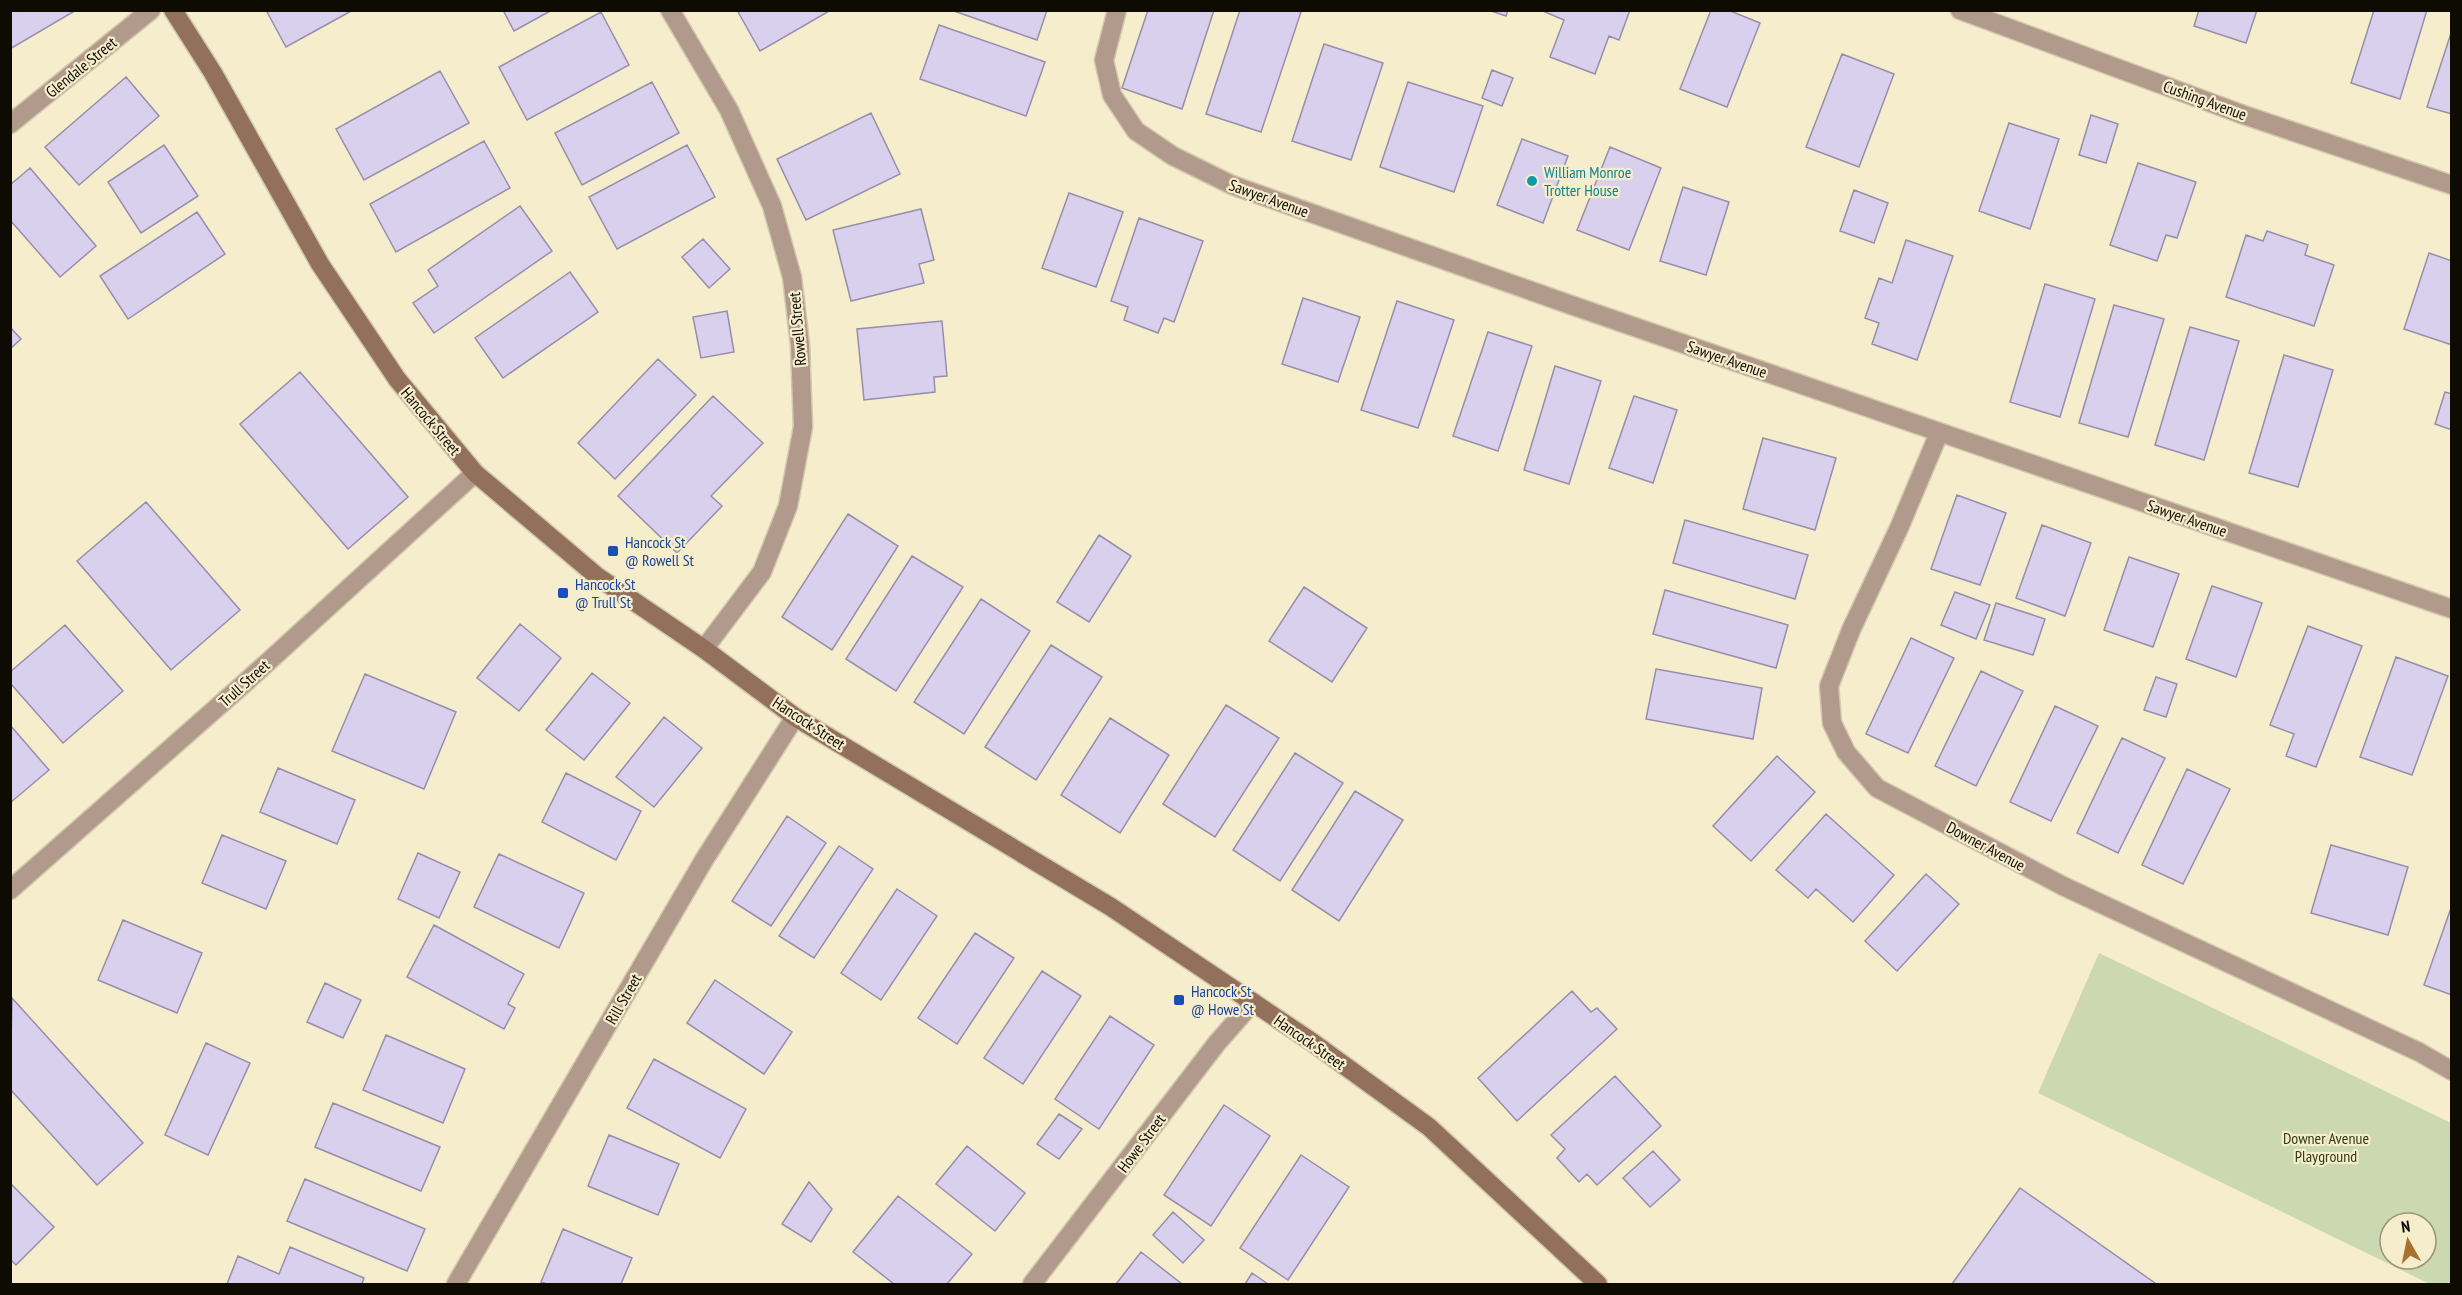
<svg xmlns="http://www.w3.org/2000/svg" width="2462" height="1295" font-family="'PT Sans Narrow',sans-serif">
<style>
.green{fill:#cbd8b0;fill-rule:evenodd}
.building{fill:#d9d0ee;stroke:#968eab;stroke-width:1.5}
.lines{fill:none;stroke-linecap:round;stroke-linejoin:round}
.street-casing{stroke:#d1c9ad;stroke-width:21}
.secondary-casing{stroke:#d1c9ad;stroke-width:21}
.street{stroke:#b1998b;stroke-width:18}
.secondary{stroke:#92705c;stroke-width:18}
.culture-dot{fill:#0f9aa8;stroke:#f6edcd;stroke-width:2}
.transit-dot{fill:#1a4fb4;stroke:#f6edcd;stroke-width:2}
.labels{text-anchor:middle;dominant-baseline:central;stroke-width:4.5;stroke-linejoin:round;paint-order:stroke}
.street-label{font-size:16px;fill:#0e0b03;stroke:#f6edcd}
.culture-label{font-size:16px;fill:#0d838f;stroke:#f6edcd;text-anchor:start}
.transit-label{font-size:16px;fill:#164399;stroke:#f6edcd;text-anchor:start}
.park-label{font-size:16px;fill:#2f3b11;stroke:#f6edcd}
</style>
<rect width="100%" height="100%" fill="#f6edcd"/>
<!-- green -->
<path class="green" d="M 2099,953 L 2451,1123 L 2451,1284 L 2430,1284 L 2038,1093 ZM 2390,1223 L 2426,1223 L 2426,1259 L 2390,1259 Z"/>
<!-- building -->
<path class="building" d="M 10,10 L 72,10 L 73,12 L 10,49 Z
M 266,10 L 353,10 L 286,47 Z
M 503,10 L 552,10 L 514,31 Z
M 737,10 L 831,10 L 760,51 Z
M 951,10 L 1047,10 L 1037,40 Z
M 1148,10 L 1214,10 L 1182,109 L 1122,88 Z
M 1240,10 L 1295,10 L 1301,12 L 1261,132 L 1206,114 Z
M 1488,10 L 1508,10 L 1506,16 Z
M 1545,10 L 1630,10 L 1619,40 L 1609,36 L 1595,74 L 1550,57 L 1564,20 L 1545,12 Z
M 1711,10 L 1728,10 L 1760,23 L 1727,107 L 1680,89 Z
M 2199,10 L 2257,10 L 2246,43 L 2194,26 Z
M 2374,10 L 2427,10 L 2400,99 L 2351,83 Z
M 601,12 L 629,65 L 527,120 L 499,67 Z
M 939,25 L 1045,62 L 1026,116 L 920,79 Z
M 2452,30 L 2452,114 L 2427,107 Z
M 1324,44 L 1383,63 L 1351,160 L 1292,141 Z
M 1842,54 L 1894,74 L 1859,167 L 1806,147 Z
M 1492,70 L 1513,78 L 1502,106 L 1482,98 Z
M 440,71 L 469,123 L 364,180 L 336,129 Z
M 126,77 L 159,116 L 79,185 L 45,147 Z
M 652,82 L 679,133 L 582,185 L 555,133 Z
M 1408,82 L 1483,106 L 1454,192 L 1380,167 Z
M 871,113 L 900,174 L 806,220 L 777,159 Z
M 2091,115 L 2118,124 L 2106,163 L 2079,155 Z
M 2009,123 L 2059,139 L 2030,229 L 1979,211 Z
M 1522,139 L 1568,156 L 1543,223 L 1497,205 Z
M 484,141 L 510,188 L 396,252 L 370,204 Z
M 164,145 L 198,196 L 141,233 L 108,182 Z
M 687,145 L 715,197 L 617,249 L 589,197 Z
M 1610,147 L 1661,168 L 1629,250 L 1577,230 Z
M 2138,163 L 2196,182 L 2177,238 L 2166,235 L 2157,261 L 2110,245 Z
M 30,168 L 96,246 L 60,277 L 10,220 L 10,185 Z
M 1683,187 L 1729,202 L 1706,275 L 1660,261 Z
M 1854,190 L 1888,203 L 1874,243 L 1840,231 Z
M 1069,193 L 1123,212 L 1096,287 L 1042,268 Z
M 520,206 L 552,251 L 434,333 L 413,303 L 438,286 L 428,270 Z
M 921,209 L 934,260 L 919,264 L 924,283 L 851,301 L 833,230 Z
M 197,212 L 225,254 L 128,319 L 100,276 Z
M 1139,218 L 1203,241 L 1174,322 L 1164,318 L 1158,333 L 1124,320 L 1128,307 L 1111,301 Z
M 2267,231 L 2308,245 L 2305,255 L 2334,265 L 2314,326 L 2226,297 L 2246,235 L 2263,241 Z
M 703,239 L 730,269 L 709,288 L 682,257 Z
M 1906,240 L 1953,256 L 1917,360 L 1872,344 L 1879,323 L 1865,318 L 1879,278 L 1892,283 Z
M 2429,253 L 2452,261 L 2452,345 L 2404,329 Z
M 570,272 L 598,312 L 503,378 L 475,338 Z
M 2045,284 L 2095,299 L 2060,417 L 2010,402 Z
M 1303,298 L 1360,317 L 1338,382 L 1282,364 Z
M 1397,301 L 1454,320 L 1418,428 L 1361,410 Z
M 2114,305 L 2164,319 L 2128,437 L 2079,423 Z
M 727,311 L 734,352 L 701,358 L 693,317 Z
M 942,321 L 947,376 L 934,377 L 935,392 L 864,400 L 857,329 Z
M 10,327 L 21,339 L 10,349 Z
M 2190,327 L 2239,341 L 2204,460 L 2155,445 Z
M 1488,332 L 1532,346 L 1498,451 L 1453,436 Z
M 2284,355 L 2333,370 L 2298,487 L 2249,473 Z
M 658,359 L 696,395 L 615,479 L 578,443 Z
M 1555,366 L 1601,381 L 1569,484 L 1524,470 Z
M 300,372 L 408,497 L 348,549 L 240,424 Z
M 2445,392 L 2452,394 L 2452,430 L 2435,424 Z
M 713,396 L 763,443 L 711,496 L 722,506 L 677,553 L 618,496 Z
M 1634,396 L 1677,410 L 1653,483 L 1609,468 Z
M 1763,438 L 1836,458 L 1815,530 L 1743,509 Z
M 1957,495 L 2006,513 L 1980,585 L 1931,569 Z
M 146,502 L 240,610 L 171,670 L 77,561 Z
M 848,514 L 898,546 L 832,650 L 782,617 Z
M 1685,520 L 1808,555 L 1795,599 L 1673,563 Z
M 2042,525 L 2091,543 L 2065,616 L 2016,598 Z
M 1099,535 L 1131,556 L 1089,622 L 1057,602 Z
M 912,556 L 963,587 L 896,691 L 846,659 Z
M 2129,557 L 2179,574 L 2153,647 L 2104,630 Z
M 2212,586 L 2262,603 L 2236,677 L 2186,659 Z
M 1304,587 L 1367,628 L 1332,682 L 1269,641 Z
M 1665,590 L 1788,625 L 1776,668 L 1653,634 Z
M 1955,592 L 1990,605 L 1976,639 L 1941,625 Z
M 981,599 L 1030,631 L 964,734 L 914,702 Z
M 1996,603 L 2045,619 L 2033,655 L 1984,640 Z
M 520,624 L 561,658 L 519,711 L 477,678 Z
M 65,625 L 123,691 L 63,743 L 10,683 L 10,672 Z
M 2308,626 L 2362,646 L 2316,767 L 2286,756 L 2294,734 L 2270,725 Z
M 1911,638 L 1954,658 L 1908,753 L 1866,734 Z
M 1051,645 L 1102,677 L 1036,780 L 985,747 Z
M 2396,657 L 2448,676 L 2412,775 L 2360,757 Z
M 1656,669 L 1762,688 L 1753,739 L 1646,719 Z
M 1981,671 L 2023,691 L 1976,786 L 1935,766 Z
M 592,673 L 630,703 L 584,760 L 546,730 Z
M 365,674 L 456,712 L 424,789 L 332,751 Z
M 2156,677 L 2177,684 L 2166,717 L 2144,710 Z
M 1226,705 L 1279,738 L 1215,837 L 1163,804 Z
M 2055,706 L 2098,726 L 2051,821 L 2010,802 Z
M 664,717 L 702,748 L 654,807 L 616,777 Z
M 1110,718 L 1169,755 L 1120,833 L 1061,795 Z
M 10,725 L 49,770 L 10,803 Z
M 2122,738 L 2165,758 L 2118,853 L 2077,833 Z
M 1295,753 L 1343,783 L 1280,881 L 1233,850 Z
M 1777,756 L 1815,792 L 1751,861 L 1713,826 Z
M 278,768 L 355,800 L 337,844 L 260,812 Z
M 2187,769 L 2230,789 L 2183,884 L 2142,865 Z
M 566,773 L 641,811 L 616,860 L 542,822 Z
M 1355,791 L 1403,820 L 1339,921 L 1292,890 Z
M 1826,814 L 1894,875 L 1853,922 L 1816,889 L 1808,898 L 1776,870 Z
M 787,816 L 826,843 L 771,926 L 732,901 Z
M 222,835 L 286,861 L 266,909 L 202,883 Z
M 2331,845 L 2408,867 L 2388,935 L 2311,913 Z
M 839,846 L 873,869 L 814,958 L 779,936 Z
M 418,853 L 460,872 L 439,918 L 398,899 Z
M 499,854 L 584,893 L 559,948 L 474,907 Z
M 1926,874 L 1959,904 L 1897,971 L 1865,941 Z
M 897,889 L 937,916 L 881,1000 L 841,973 Z
M 2452,905 L 2452,995 L 2424,985 Z
M 123,920 L 202,953 L 177,1013 L 98,980 Z
M 434,925 L 524,974 L 508,1004 L 515,1008 L 504,1029 L 407,977 Z
M 975,933 L 1014,958 L 957,1044 L 918,1018 Z
M 1042,971 L 1081,996 L 1023,1084 L 984,1058 Z
M 715,980 L 792,1032 L 764,1074 L 687,1023 Z
M 325,983 L 361,1000 L 343,1038 L 307,1022 Z
M 1572,991 L 1591,1012 L 1597,1008 L 1617,1029 L 1517,1121 L 1478,1078 Z
M 12,998 L 143,1143 L 97,1185 L 10,1089 Z
M 1110,1016 L 1154,1045 L 1099,1129 L 1055,1099 Z
M 386,1035 L 465,1069 L 443,1123 L 363,1090 Z
M 206,1043 L 250,1063 L 208,1155 L 165,1135 Z
M 654,1059 L 746,1109 L 720,1158 L 627,1108 Z
M 1615,1076 L 1661,1126 L 1597,1185 L 1587,1174 L 1579,1182 L 1557,1158 L 1565,1149 L 1551,1135 Z
M 333,1103 L 440,1147 L 421,1191 L 315,1147 Z
M 1224,1105 L 1270,1136 L 1211,1226 L 1164,1195 Z
M 1059,1114 L 1082,1129 L 1059,1159 L 1037,1144 Z
M 609,1135 L 679,1164 L 658,1215 L 588,1186 Z
M 967,1146 L 1025,1193 L 995,1231 L 936,1184 Z
M 1653,1151 L 1680,1180 L 1650,1207 L 1623,1178 Z
M 1301,1155 L 1349,1187 L 1288,1280 L 1240,1248 Z
M 305,1179 L 425,1229 L 407,1271 L 287,1221 Z
M 809,1182 L 832,1209 L 811,1242 L 782,1224 Z
M 10,1183 L 54,1227 L 16,1265 L 10,1259 Z
M 2020,1188 L 2155,1283 L 2154,1284 L 1952,1284 Z
M 898,1196 L 972,1254 L 947,1284 L 894,1284 L 853,1252 Z
M 1173,1212 L 1204,1240 L 1183,1263 L 1153,1235 Z
M 563,1229 L 632,1258 L 621,1284 L 547,1284 L 541,1282 Z
M 290,1247 L 364,1278 L 362,1284 L 227,1284 L 238,1256 L 279,1274 Z
M 1141,1252 L 1182,1284 L 1116,1284 Z
M 1252,1273 L 1268,1284 L 1245,1284 Z"/>
<g class="lines">
<!-- street casing -->
<g class="street-casing">
<path id="street" d="M 670,10 L 729,110 L 772,206 L 792,277 L 800,345 L 803,427 L 788,506 L 762,572 L 704,649
M 1117,10 L 1104,60 L 1112,95 L 1136,131 L 1173,156 L 1232,185 L 1571,305 L 2452,609
M 1960,10 L 2244,115 L 2452,185
M 10,124 L 151,10
M 1939,433 L 1899,528 L 1851,630 L 1829,686 L 1832,723 L 1846,752 L 1877,788 L 2063,886 L 2419,1052 L 2452,1071
M 10,890 L 247,681 L 475,473
M 456,1284 L 704,860 L 795,717
M 1032,1284 L 1217,1043 L 1253,1002"/>
</g>
<!-- secondary casing -->
<g class="secondary-casing">
<path id="secondary" d="M 173,10 L 213,73 L 320,264 L 397,379 L 475,473 L 598,577 L 704,649 L 795,717 L 1111,907 L 1312,1042 L 1429,1127 L 1598,1284"/>
</g>
<!-- street -->
<use href="#street" class="street"/>
<!-- secondary -->
<use href="#secondary" class="secondary"/>
</g>
<!-- markers -->
<circle class="culture-dot" cx="1532" cy="181" r="6"/>
<g class="transit-dot">
<rect x="607" y="545" width="12" height="12" rx="3"/>
<rect x="557" y="587" width="12" height="12" rx="3"/>
<rect x="1173" y="994" width="12" height="12" rx="3"/>
</g>
<g class="labels">
<!-- street labels -->
<g class="street-label">
<text transform="translate(81 67) rotate(-39)">Glendale Street</text>
<text transform="translate(2205 100) rotate(20)">Cushing Avenue</text>
<text transform="translate(1269 198) rotate(20)">Sawyer Avenue</text>
<text transform="translate(797 329) rotate(-95)">Rowell Street</text>
<text transform="translate(1727 359) rotate(19)">Sawyer Avenue</text>
<text transform="translate(431 421) rotate(50)">Hancock Street</text>
<text transform="translate(2187 518) rotate(19)">Sawyer Avenue</text>
<text transform="translate(244 683) rotate(-42)">Trull Street</text>
<text transform="translate(809 723) rotate(33)">Hancock Street</text>
<text transform="translate(1986 846) rotate(28)">Downer Avenue</text>
<text transform="translate(623 999) rotate(-60)">Rill Street</text>
<text transform="translate(1310 1042) rotate(35)">Hancock Street</text>
<text transform="translate(1141 1143) rotate(-53)">Howe Street</text>
</g>
<!-- culture labels -->
<g class="culture-label">
<text x="1544" y="172">William Monroe<tspan x="1544" dy="18">Trotter House</tspan></text>
</g>
<!-- transit labels -->
<g class="transit-label">
<text x="625" y="542">Hancock St<tspan x="625" dy="18">@ Rowell St</tspan></text>
<text x="575" y="584">Hancock St<tspan x="575" dy="18">@ Trull St</tspan></text>
<text x="1191" y="991">Hancock St<tspan x="1191" dy="18">@ Howe St</tspan></text>
</g>
<!-- park labels -->
<g class="park-label">
<text x="2326" y="1138">Downer Avenue<tspan x="2326" dy="18">Playground</tspan></text>
</g>
</g>
<!-- border -->
<rect width="2462" height="1295" fill="none" stroke="#0e0b03" stroke-width="24"/>
<!-- north arrow -->
<g transform="translate(2408 1241) rotate(351)"><circle r="28" fill="#f6edcd" stroke="#99937c" stroke-width="1.5"/>
<path d="M0-4.5L10 22L0 15L-10 22Z" fill="#a9712f"/>
<text y="-9" font-size="16" font-weight="bold" text-anchor="middle" fill="#0e0b03">N</text>
</g>
</svg>
